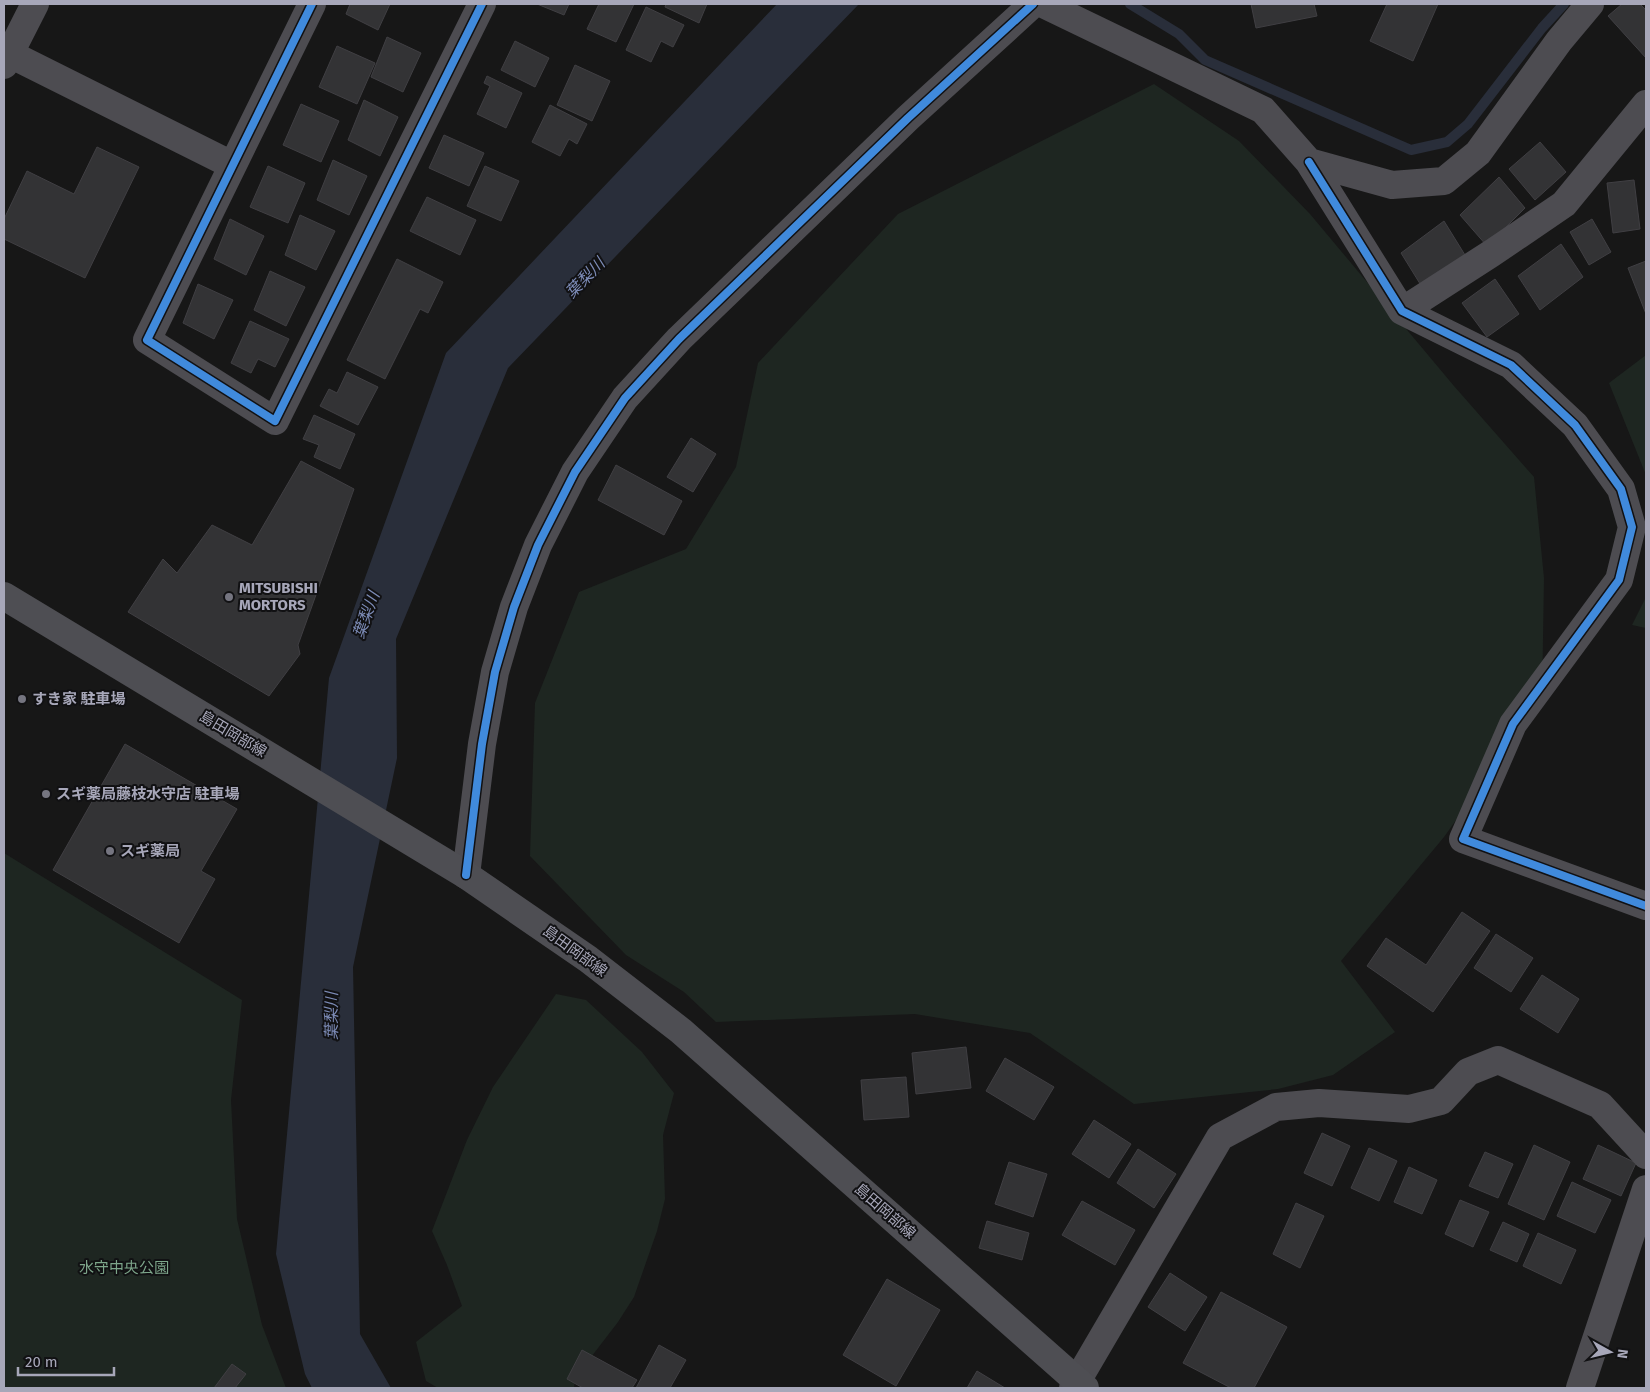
<svg xmlns="http://www.w3.org/2000/svg" width="1650" height="1392" font-family="'Fira Sans','Noto Sans JP',sans-serif">
<style>
.green{fill:#1e2621}
.water{fill:#292e3a}
.lines{fill:none;stroke-linecap:round;stroke-linejoin:round}
.stream{stroke:#292e3a;stroke-width:10}
.building{fill:#333335;stroke:#403f43}
.minor{stroke:#4d4c51;stroke-width:28}
.major{stroke:#4e4e53;stroke-width:28}
.cycleway-casing{stroke:#111113;stroke-width:11}
.cycleway{stroke:#408adc;stroke-width:8}
.poi-dot{fill:#757580;stroke:#111113;stroke-width:2}
.labels{text-anchor:middle;dominant-baseline:central;stroke-width:4;stroke-linejoin:round;paint-order:stroke}
.poi-label{font-size:15px;font-weight:bold;fill:#a7a7b9;stroke:#111113;text-anchor:start}
.street-label{font-size:15px;fill:#a7a7b9;stroke:#111113}
.park-label{font-size:15px;fill:#7da58a;stroke:#111113}
.water-label{font-size:16px;font-style:italic;fill:#7c8bb6;stroke:#111113}
</style>
<rect width="100%" height="100%" fill="#171717"/>
<!-- green -->
<path class="green" d="M 1154,84 L 1239,141 L 1310,214 L 1454,386 L 1534,477 L 1544,578 L 1542,699 L 1444,837 L 1341,961 L 1395,1032 L 1333,1075 L 1278,1089 L 1134,1104 L 1030,1033 L 915,1014 L 716,1022 L 684,992 L 626,955 L 530,856 L 535,703 L 579,592 L 686,549 L 736,467 L 758,363 L 898,214 Z
M 1646,355 L 1646,475 L 1609,383 Z
M 1646,597 L 1646,628 L 1632,625 Z
M 4,853 L 242,1000 L 231,1100 L 237,1219 L 262,1325 L 286,1388 L 4,1388 Z
M 556,994 L 586,1000 L 642,1052 L 674,1093 L 663,1135 L 665,1199 L 657,1231 L 634,1297 L 618,1322 L 575,1378 L 574,1388 L 438,1388 L 426,1381 L 416,1342 L 462,1306 L 447,1265 L 432,1231 L 467,1140 L 493,1087 Z"/>
<!-- water -->
<path class="water" d="M 777,4 L 859,4 L 508,368 L 396,639 L 397,758 L 353,967 L 360,1334 L 391,1388 L 312,1388 L 305,1374 L 276,1254 L 329,678 L 446,353 Z"/>
<g class="lines">
<!-- stream -->
<path class="stream" d="M 1130,4 L 1179,34 L 1205,60 L 1411,150 L 1447,142 L 1468,124 L 1542,28 L 1564,4"/>
</g>
<!-- building -->
<path class="building" d="M 350,4 L 390,4 L 378,30 L 346,14 Z
M 537,4 L 569,4 L 564,15 Z
M 599,4 L 634,4 L 616,42 L 587,29 Z
M 666,4 L 707,4 L 699,23 L 665,7 Z
M 1251,4 L 1314,4 L 1317,16 L 1256,28 Z
M 1387,4 L 1438,4 L 1413,61 L 1370,41 Z
M 1622,4 L 1640,4 L 1646,10 L 1646,58 L 1608,16 Z
M 646,7 L 684,25 L 673,47 L 661,41 L 651,62 L 626,50 Z
M 387,37 L 421,53 L 403,92 L 371,77 Z
M 515,41 L 549,58 L 535,87 L 501,70 Z
M 337,46 L 375,63 L 357,104 L 319,87 Z
M 575,65 L 610,81 L 592,121 L 557,105 Z
M 487,76 L 522,93 L 506,128 L 477,114 L 490,86 L 484,83 Z
M 364,100 L 398,117 L 380,156 L 348,140 Z
M 301,104 L 339,121 L 321,162 L 283,145 Z
M 550,105 L 587,124 L 577,144 L 569,139 L 560,156 L 532,142 Z
M 444,135 L 484,153 L 469,186 L 429,168 Z
M 1540,142 L 1566,172 L 1535,200 L 1509,169 Z
M 97,147 L 139,167 L 85,278 L 4,239 L 4,219 L 27,171 L 74,194 Z
M 333,160 L 367,176 L 349,215 L 317,200 Z
M 268,166 L 305,183 L 288,223 L 250,207 Z
M 485,166 L 519,181 L 501,221 L 467,206 Z
M 1499,177 L 1525,208 L 1487,246 L 1460,215 Z
M 1634,180 L 1640,229 L 1613,233 L 1607,183 Z
M 427,197 L 476,220 L 460,255 L 410,231 Z
M 300,215 L 335,231 L 316,270 L 285,255 Z
M 230,219 L 264,236 L 246,275 L 214,259 Z
M 1592,219 L 1611,252 L 1589,265 L 1570,232 Z
M 1444,221 L 1465,255 L 1422,287 L 1401,253 Z
M 1561,244 L 1583,277 L 1540,310 L 1518,276 Z
M 397,259 L 443,282 L 428,313 L 420,309 L 385,379 L 347,360 Z
M 1646,261 L 1646,314 L 1628,268 Z
M 270,271 L 305,287 L 286,326 L 254,310 Z
M 1495,279 L 1519,314 L 1487,337 L 1462,303 Z
M 198,284 L 233,300 L 214,339 L 183,323 Z
M 250,321 L 289,339 L 275,367 L 258,359 L 251,373 L 231,363 Z
M 347,372 L 378,387 L 358,425 L 320,406 L 329,389 L 337,393 Z
M 314,415 L 355,434 L 340,469 L 314,457 L 319,445 L 303,439 Z
M 691,438 L 716,454 L 693,492 L 667,477 Z
M 301,461 L 354,489 L 298,645 L 300,654 L 269,696 L 128,612 L 163,559 L 177,573 L 212,525 L 252,545 Z
M 616,465 L 682,501 L 664,535 L 598,500 Z
M 125,744 L 237,809 L 201,871 L 215,879 L 179,943 L 53,870 Z
M 1462,912 L 1490,931 L 1433,1012 L 1367,966 L 1386,938 L 1426,965 Z
M 1496,934 L 1533,958 L 1511,992 L 1474,968 Z
M 1542,975 L 1579,999 L 1558,1033 L 1520,1009 Z
M 966,1047 L 971,1088 L 916,1094 L 912,1053 Z
M 1005,1058 L 1054,1087 L 1034,1120 L 986,1091 Z
M 906,1077 L 909,1117 L 864,1120 L 861,1080 Z
M 1094,1120 L 1131,1144 L 1109,1178 L 1072,1154 Z
M 1322,1133 L 1350,1146 L 1332,1186 L 1304,1173 Z
M 1534,1145 L 1570,1162 L 1544,1220 L 1508,1204 Z
M 1598,1145 L 1636,1163 L 1621,1196 L 1583,1179 Z
M 1369,1148 L 1397,1161 L 1379,1201 L 1351,1188 Z
M 1138,1149 L 1176,1174 L 1154,1208 L 1117,1183 Z
M 1485,1152 L 1513,1164 L 1498,1198 L 1469,1186 Z
M 1009,1162 L 1047,1174 L 1033,1217 L 995,1204 Z
M 1409,1167 L 1437,1180 L 1422,1214 L 1394,1202 Z
M 1572,1182 L 1611,1200 L 1595,1233 L 1557,1216 Z
M 1460,1200 L 1489,1212 L 1473,1247 L 1445,1234 Z
M 1082,1201 L 1135,1230 L 1115,1265 L 1062,1235 Z
M 1296,1203 L 1324,1216 L 1300,1268 L 1273,1254 Z
M 987,1221 L 1029,1233 L 1022,1260 L 979,1248 Z
M 1503,1222 L 1529,1234 L 1517,1262 L 1490,1250 Z
M 1538,1233 L 1576,1250 L 1561,1284 L 1523,1266 Z
M 1170,1273 L 1207,1297 L 1185,1331 L 1148,1307 Z
M 887,1279 L 940,1310 L 896,1386 L 843,1355 Z
M 1221,1292 L 1287,1327 L 1254,1388 L 1231,1388 L 1183,1363 Z
M 659,1345 L 686,1360 L 670,1388 L 636,1388 Z
M 582,1350 L 637,1380 L 632,1388 L 583,1388 L 567,1379 Z
M 232,1364 L 246,1374 L 235,1388 L 214,1388 Z
M 977,1371 L 1005,1388 L 967,1388 Z"/>
<g class="lines">
<!-- minor -->
<path class="minor" d="M 312,4 L 147,340 L 275,421 L 482,4
M 1043,4 L 1263,110 L 1309,162 L 1392,185 L 1444,181 L 1478,153 L 1559,41 L 1590,4
M 4,51 L 232,165
M 4,65 L 35,4
M 1309,162 L 1402,311 L 1511,365 L 1575,425 L 1621,489 L 1632,527 L 1619,580 L 1513,724 L 1463,839 L 1646,906
M 1402,311 L 1492,253 L 1564,204 L 1646,104
M 466,875 L 482,744 L 495,672 L 514,607 L 538,545 L 575,472 L 625,398 L 679,339 L 908,118 L 1033,4
M 1073,1388 L 1220,1137 L 1276,1107 L 1319,1103 L 1409,1109 L 1441,1101 L 1468,1072 L 1498,1060 L 1600,1105 L 1646,1155
M 1580,1388 L 1646,1189"/>
<!-- major -->
<path class="major" d="M 4,596 L 466,875 L 588,959 L 681,1031 L 1085,1388"/>
<!-- cycleway casing -->
<g class="cycleway-casing">
<path id="cycleway" d="M 312,4 L 147,340 L 275,421 L 482,4
M 1309,162 L 1402,311 L 1511,365 L 1575,425 L 1621,489 L 1632,527 L 1619,580 L 1513,724 L 1463,839 L 1646,906
M 466,875 L 482,744 L 495,672 L 514,607 L 538,545 L 575,472 L 625,398 L 679,339 L 908,118 L 1033,4"/>
</g>
<!-- cycleway -->
<use href="#cycleway" class="cycleway"/>
</g>
<!-- markers -->
<g class="poi-dot">
<circle cx="229" cy="597" r="5"/>
<circle cx="22" cy="699" r="5"/>
<circle cx="46" cy="794" r="5"/>
<circle cx="110" cy="851" r="5"/>
</g>
<g class="labels">
<!-- poi labels -->
<g class="poi-label">
<text x="239" y="588">MITSUBISHI<tspan x="239" dy="17">MORTORS</tspan></text>
<text x="32" y="699">すき家 駐車場</text>
<text x="56" y="794">スギ薬局藤枝水守店 駐車場</text>
<text x="120" y="851">スギ薬局</text>
</g>
<!-- street labels -->
<g class="street-label">
<text transform="translate(233 734) rotate(31)">島田岡部線</text>
<text transform="translate(575 951) rotate(36)">島田岡部線</text>
<text transform="translate(885 1211) rotate(41)">島田岡部線</text>
</g>
<!-- park labels -->
<g class="park-label">
<text x="124" y="1268">水守中央公園</text>
</g>
<!-- water labels -->
<g class="water-label">
<text transform="translate(585 278) rotate(-46)">葉梨川</text>
<text transform="translate(366 615) rotate(-70)">葉梨川</text>
<text transform="translate(331 1016) rotate(-90)">葉梨川</text>
</g>
</g>
<!-- border -->
<rect width="1650" height="1392" fill="none" stroke="#a7a7b9" stroke-width="10"/>
<!-- north arrow -->
<g transform="translate(1610 1352) rotate(98)" stroke="#111113" stroke-width="4" paint-order="stroke">
<path d="M0-4L9 19L0 12L-9 19Z" fill="#a7a7b9"/>
<text y="-8" font-size="14" font-weight="bold" text-anchor="middle" fill="#a7a7b9">N</text>
</g>
<!-- scale -->
<path d="M18 1367v8h96v-8" fill="none" stroke="#a7a7b9" stroke-width="2.5"/>
<text x="25" y="1367" font-size="15" fill="#a7a7b9" stroke="#111113" stroke-width="4" paint-order="stroke">20 m</text>
</svg>
